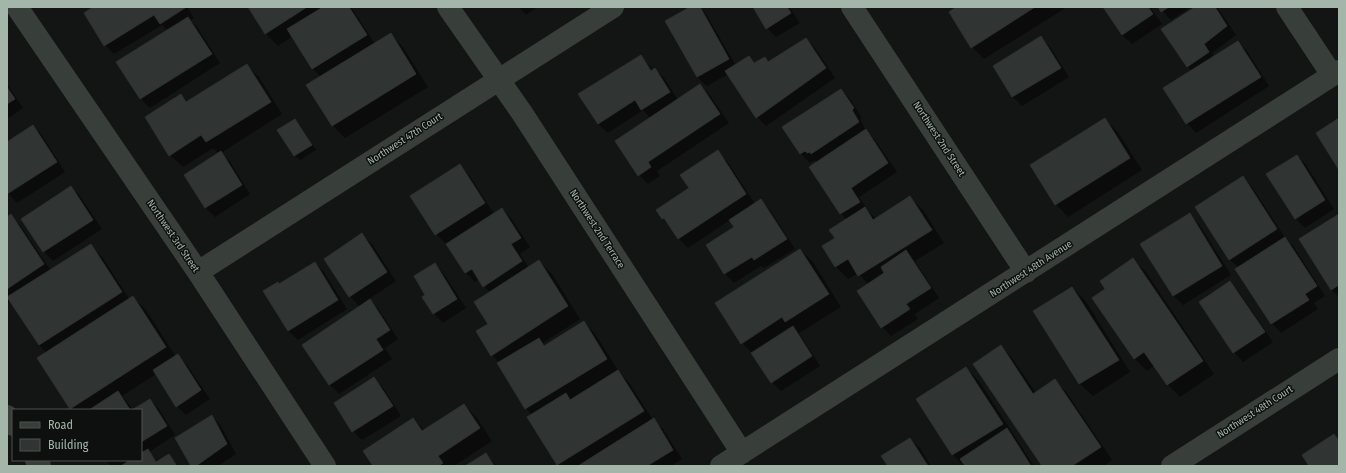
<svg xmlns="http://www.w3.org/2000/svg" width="1346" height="473" font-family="'Fira Sans Condensed',sans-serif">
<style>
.shadow{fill:#0007}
.building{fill:#303432;stroke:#2d312f}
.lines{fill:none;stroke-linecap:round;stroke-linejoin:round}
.street{stroke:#383f3b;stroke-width:22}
.labels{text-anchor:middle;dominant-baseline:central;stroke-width:3;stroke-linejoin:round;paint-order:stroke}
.street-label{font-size:10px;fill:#a4b6a9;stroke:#0e100f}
</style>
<rect width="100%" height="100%" fill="#131514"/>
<!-- shadow -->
<path class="shadow" d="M 95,7 L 187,7 L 194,18 L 190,20 L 197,27 L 220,63 L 150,108 L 141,99 L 118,63 L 168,31 L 162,25 L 114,54 L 105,45 Z
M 249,7 L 351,7 L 375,44 L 391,34 L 403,47 L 428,87 L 345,138 L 333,126 L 308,86 L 321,77 L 313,69 L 293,36 L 278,46 L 266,34 Z
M 519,7 L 538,7 L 526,15 Z
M 692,7 L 700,7 L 706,14 L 736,66 L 749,57 L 756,64 L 764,58 L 769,63 L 806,39 L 815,48 L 835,78 L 766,126 L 757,117 L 728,74 L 707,86 L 697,77 Z
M 754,7 L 789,7 L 800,23 L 776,37 L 767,28 Z
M 958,7 L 1062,7 L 1064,9 L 984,59 L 972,47 Z
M 1104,7 L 1150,7 L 1162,24 L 1132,44 L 1122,35 Z
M 1159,7 L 1191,7 L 1171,20 Z
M 1197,7 L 1217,7 L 1236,35 L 1212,53 L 1214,57 L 1238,42 L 1247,51 L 1269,86 L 1196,133 L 1187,123 L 1192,71 L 1188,67 L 1163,29 Z
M 1041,38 L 1050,47 L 1069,77 L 1022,106 L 1013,97 L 994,67 Z
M 641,56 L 653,70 L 655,69 L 664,78 L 678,100 L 700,85 L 709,94 L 729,123 L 657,171 L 660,176 L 648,184 L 639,175 L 650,118 L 643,110 L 608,133 L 598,124 Z
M 246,65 L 259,77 L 282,114 L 221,153 L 230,162 L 250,194 L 215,217 L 206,208 L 185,175 L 219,154 L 213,148 L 183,167 L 170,155 L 181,95 L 188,102 Z
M 7,84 L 23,108 L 7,119 Z
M 841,90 L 850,99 L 862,118 L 860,119 L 867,132 L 875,140 L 897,172 L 859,197 L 868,211 L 876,219 L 910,197 L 923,210 L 944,243 L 915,261 L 939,298 L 915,314 L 918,319 L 891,336 L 882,327 L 869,285 L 858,273 L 848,279 L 835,266 L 836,238 L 847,220 L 841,214 L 810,167 L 817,163 L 815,160 L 810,163 L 801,154 L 784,127 Z
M 1104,119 L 1117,131 L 1142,170 L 1068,217 L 1056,204 Z
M 295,120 L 300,125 L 316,150 L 300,160 L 295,156 L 279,130 Z
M 33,126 L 42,135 L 65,172 L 17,203 L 7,192 L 7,143 Z
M 717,152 L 727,161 L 755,204 L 761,201 L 770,210 L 795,249 L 764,268 L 761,266 L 734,283 L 725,274 L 707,246 L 735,228 L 730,220 L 688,248 L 679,239 L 671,227 L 663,219 L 657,210 L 690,188 Z
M 1297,156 L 1306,165 L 1334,209 L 1305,228 L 1296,219 L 1267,175 Z
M 459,165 L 469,175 L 494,214 L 502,209 L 511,218 L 530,247 L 520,254 L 529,268 L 539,261 L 552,274 L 580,319 L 543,343 L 546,346 L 584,322 L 596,335 L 619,372 L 630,384 L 653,420 L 663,429 L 682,459 L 671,466 L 559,466 L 557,464 L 532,415 L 526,408 L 500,363 L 492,355 L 489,324 L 490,293 L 479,279 L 475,282 L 466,273 L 447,243 L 445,243 L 436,234 Z
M 1243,178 L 1252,187 L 1286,239 L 1294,247 L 1325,296 L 1314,303 L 1318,309 L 1281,333 L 1272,323 L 1237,270 L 1239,268 L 1230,260 L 1196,207 Z
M 71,187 L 80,196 L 102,229 L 53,261 L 44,252 L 23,219 Z
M 1189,214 L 1199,224 L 1231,275 L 1183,305 L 1174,296 L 1142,245 Z
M 1339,215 L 1339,297 L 1331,290 L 1300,239 Z
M 11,216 L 20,225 L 51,271 L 90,245 L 103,258 L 130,300 L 133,297 L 146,310 L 176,357 L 177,356 L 187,365 L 210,399 L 186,415 L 177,406 L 156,374 L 122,396 L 127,402 L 133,410 L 72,410 L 47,353 L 39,345 L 11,301 L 7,304 L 7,218 Z
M 362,235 L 372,244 L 396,281 L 369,299 L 379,310 L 398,339 L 385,348 L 392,359 L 339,394 L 329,384 L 360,307 L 350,296 Z
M 800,250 L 813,262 L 841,307 L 799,333 L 820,366 L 781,391 L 772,382 L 754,355 L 742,343 Z
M 1133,260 L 1146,272 L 1214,374 L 1180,397 L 1168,385 L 1155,365 L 1147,371 L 1134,358 L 1107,289 Z
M 315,263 L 324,272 L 347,309 L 298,340 L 288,331 L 280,285 Z
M 435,264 L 444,274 L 466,308 L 443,323 L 434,314 L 427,295 Z
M 1230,282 L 1239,292 L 1273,342 L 1243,362 L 1234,352 L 1201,302 Z
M 1072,288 L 1085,300 L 1130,372 L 1093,396 L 1080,384 L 1035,312 Z
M 1001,346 L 1013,359 L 1036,393 L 1054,380 L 1067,393 L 1112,460 L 1104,466 L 1043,466 Z
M 966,368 L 979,381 L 1034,466 L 964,466 L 953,455 L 918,399 Z
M 374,379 L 383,388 L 401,416 L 362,440 L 353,431 Z
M 150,400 L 159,409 L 175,435 L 149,452 L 158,462 L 169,455 L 179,466 L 111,466 L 106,460 L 141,460 L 141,410 L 133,410 Z
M 464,405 L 477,418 L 492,441 L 454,466 L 374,466 L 413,419 L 425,431 Z
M 212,416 L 221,426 L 236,454 L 218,466 L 192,466 Z
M 910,439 L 920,448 L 931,466 L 889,466 Z
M 486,454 L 496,466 L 467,466 Z"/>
<!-- building -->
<path class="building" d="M 93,7 L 185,7 L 185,8 L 160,24 L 154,15 L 104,46 L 84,13 Z
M 248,7 L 307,7 L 265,34 Z
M 323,7 L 349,7 L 367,35 L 312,69 L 287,29 Z
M 690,7 L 700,7 L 729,59 L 697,77 L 665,21 Z
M 753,7 L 787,7 L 791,13 L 766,29 Z
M 956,7 L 1035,7 L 971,48 L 949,12 Z
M 1103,7 L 1148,7 L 1153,14 L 1122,35 Z
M 1158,7 L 1169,7 L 1161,12 Z
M 1195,7 L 1215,7 L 1227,26 L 1204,44 L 1209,52 L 1187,67 L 1161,29 Z
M 188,17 L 212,54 L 140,99 L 116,62 Z
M 391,33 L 416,74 L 332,126 L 306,85 Z
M 1041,36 L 1061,68 L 1012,97 L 993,66 Z
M 806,38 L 826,68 L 756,118 L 725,71 L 749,56 L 754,63 L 765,57 L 768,62 Z
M 1238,41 L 1261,77 L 1186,124 L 1163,88 Z
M 641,55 L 651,71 L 655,68 L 670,92 L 641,110 L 635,100 L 598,124 L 578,94 Z
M 247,64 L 271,102 L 206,142 L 201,135 L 169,156 L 145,117 L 181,94 L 186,102 Z
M 700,84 L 720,114 L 648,162 L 651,167 L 638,176 L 615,141 Z
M 7,87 L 15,99 L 7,104 Z
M 841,89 L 854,108 L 852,110 L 859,122 L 811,154 L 810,152 L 807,153 L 805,151 L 800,154 L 782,127 Z
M 1105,118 L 1130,158 L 1055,205 L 1030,165 Z
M 1339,118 L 1339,170 L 1316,133 Z
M 295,119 L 312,145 L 294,156 L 277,130 Z
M 33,125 L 57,162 L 7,194 L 7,142 Z
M 866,129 L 888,163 L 851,188 L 860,202 L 840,214 L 809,167 Z
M 718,150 L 746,194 L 678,239 L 664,218 L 662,219 L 656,210 L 689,188 L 680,175 Z
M 221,151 L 242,185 L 205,208 L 184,175 Z
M 1297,155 L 1325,200 L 1295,219 L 1266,174 Z
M 460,164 L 485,203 L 435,235 L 410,196 Z
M 1243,176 L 1277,229 L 1229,260 L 1195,207 Z
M 71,186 L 93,220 L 43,252 L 21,219 Z
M 910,196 L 932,230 L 858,276 L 848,259 L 835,267 L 822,246 L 835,238 L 829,230 L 865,207 L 873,220 Z
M 761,199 L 787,239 L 754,260 L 752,257 L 724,274 L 706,245 L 734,227 L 729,220 Z
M 502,208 L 521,238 L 511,244 L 522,261 L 483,287 L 472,269 L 465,273 L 446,244 Z
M 1190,213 L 1222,266 L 1173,296 L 1140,244 Z
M 11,214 L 44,264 L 7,289 L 7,217 Z
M 1339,214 L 1339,285 L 1331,290 L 1299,239 Z
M 362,233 L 387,272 L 349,297 L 324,259 Z
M 1285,237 L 1317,286 L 1305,294 L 1309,300 L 1271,324 L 1235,269 Z
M 91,244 L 122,292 L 39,345 L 7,297 Z
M 800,249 L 829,294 L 785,322 L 782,317 L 741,344 L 715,303 Z
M 906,250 L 931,288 L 906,304 L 910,309 L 881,328 L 857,291 L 884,273 L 881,267 Z
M 1133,258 L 1203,361 L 1167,385 L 1144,352 L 1134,359 L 1092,298 L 1105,289 L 1100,281 Z
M 539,260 L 568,306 L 491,356 L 476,331 L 488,324 L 474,302 Z
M 315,262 L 338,300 L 288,331 L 263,291 L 278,282 L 279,284 Z
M 435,263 L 457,299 L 433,314 L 422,297 L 425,295 L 414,276 Z
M 1230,281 L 1265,332 L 1233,353 L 1199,302 Z
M 1072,287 L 1119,360 L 1079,384 L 1033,311 Z
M 133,296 L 166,347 L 70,409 L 37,358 Z
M 370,299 L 390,330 L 376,339 L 383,350 L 329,385 L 302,345 Z
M 584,321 L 607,359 L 525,409 L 497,363 L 539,338 L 544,346 Z
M 793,326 L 812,356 L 771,383 L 751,353 Z
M 1001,345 L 1033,394 L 1055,379 L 1101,447 L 1072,466 L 1042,466 L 973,364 Z
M 178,354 L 201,390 L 176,407 L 153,370 Z
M 966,367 L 1003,424 L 952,455 L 916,399 Z
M 618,370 L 644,411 L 557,465 L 527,417 L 566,393 L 570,400 Z
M 374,377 L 393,406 L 352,432 L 334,403 Z
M 118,391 L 130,410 L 89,410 Z
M 150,399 L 167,426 L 141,442 L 141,410 L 132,410 Z
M 464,404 L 480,428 L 438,456 L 443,463 L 438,466 L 373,466 L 363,451 L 413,418 L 422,431 Z
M 212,415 L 227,444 L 196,466 L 191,466 L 175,438 Z
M 654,418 L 673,450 L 647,466 L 578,466 Z
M 1007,428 L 1031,466 L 965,466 L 960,459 Z
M 1334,434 L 1339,441 L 1339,466 L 1309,466 L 1302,455 Z
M 910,438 L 928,466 L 888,466 L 881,456 Z
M 148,449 L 156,462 L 169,454 L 177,466 L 121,466 L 130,460 L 141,460 L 141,453 Z
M 486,453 L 494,466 L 465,466 Z"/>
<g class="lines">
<!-- street -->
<path class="street" d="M 17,7 L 198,272 L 325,466
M 448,7 L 522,113 L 742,453
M 852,7 L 1026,272
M 1287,7 L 1332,75
M 198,272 L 613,7
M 7,416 L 13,425
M 36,460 L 40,466
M 721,466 L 1339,71
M 1172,466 L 1339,359"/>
</g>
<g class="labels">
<!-- street labels -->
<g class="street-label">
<text transform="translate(405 139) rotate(-33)">Northwest 47th Court</text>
<text transform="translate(939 139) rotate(57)">Northwest 2nd Street</text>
<text transform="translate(597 229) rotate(57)">Northwest 2nd Terrace</text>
<text transform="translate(173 236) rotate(56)">Northwest 3rd Street</text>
<text transform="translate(1031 269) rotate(-33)">Northwest 48th Avenue</text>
<text transform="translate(1255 412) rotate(-33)">Northwest 48th Court</text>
</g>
</g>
<!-- border -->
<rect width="1346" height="473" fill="none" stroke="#a4b6a9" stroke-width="16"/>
<!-- legend -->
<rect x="12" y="409" width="130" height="52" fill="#0e100f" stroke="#4a524d"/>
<rect x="20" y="422" width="20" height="6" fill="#383f3b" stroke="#4a524d"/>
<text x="48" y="429" font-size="12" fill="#a4b6a9">Road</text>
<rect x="20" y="439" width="20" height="12" fill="#303432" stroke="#4a524d"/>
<text x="48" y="449" font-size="12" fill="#a4b6a9">Building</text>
</svg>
